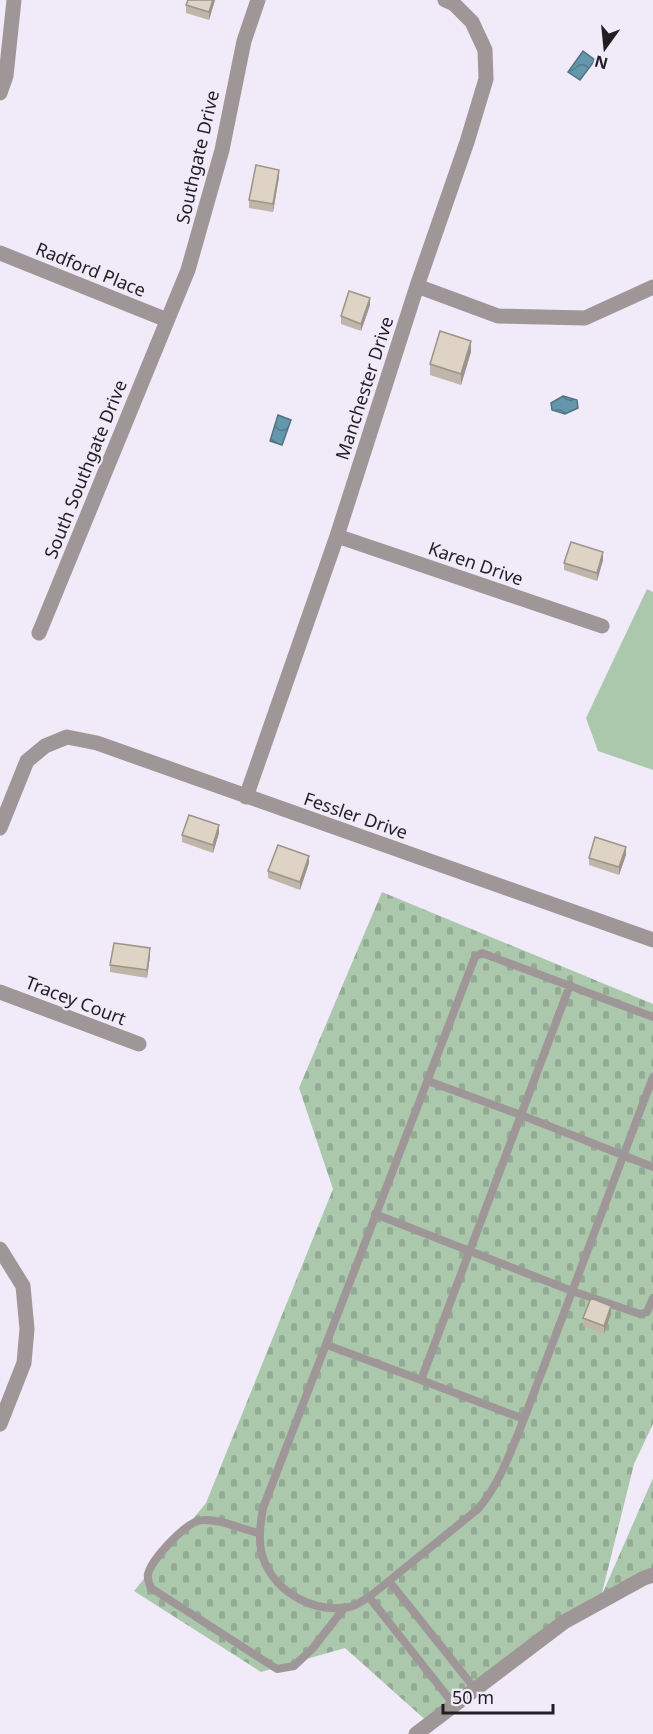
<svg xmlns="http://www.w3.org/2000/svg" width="653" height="1734" font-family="'Noto Sans',sans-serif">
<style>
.grass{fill:#abc8ac}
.cemetery{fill:url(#cemetery-stones)}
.water{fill:url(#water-waves);stroke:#507382;stroke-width:1.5}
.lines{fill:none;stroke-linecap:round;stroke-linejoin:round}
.service{stroke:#9f9797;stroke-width:8}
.minor{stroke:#9f9797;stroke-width:15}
.wall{fill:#bfb5a9}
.shaded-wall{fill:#9b948a}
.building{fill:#ded3c5;stroke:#9b948a;stroke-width:1.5}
.labels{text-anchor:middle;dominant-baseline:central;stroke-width:4.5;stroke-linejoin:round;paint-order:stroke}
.street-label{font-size:18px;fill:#201e24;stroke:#f0eaf9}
</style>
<defs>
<pattern id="cemetery-stones" width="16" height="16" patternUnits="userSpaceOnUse" patternTransform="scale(1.5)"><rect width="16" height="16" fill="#abc8ac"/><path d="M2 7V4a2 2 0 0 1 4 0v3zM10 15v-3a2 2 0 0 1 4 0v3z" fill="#93ab94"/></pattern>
<pattern id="water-waves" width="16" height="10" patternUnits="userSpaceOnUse" patternTransform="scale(1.5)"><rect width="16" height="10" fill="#6497ab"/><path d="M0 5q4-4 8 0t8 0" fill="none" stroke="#527b8b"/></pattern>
</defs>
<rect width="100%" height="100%" fill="#f0eaf9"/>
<!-- grass -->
<path class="grass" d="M 647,589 L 653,592 L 653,770 L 598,751 L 586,718 Z"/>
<!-- cemetery -->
<path class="cemetery" d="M 382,892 L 653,1004 L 653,1424 L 634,1464 L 601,1597 L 653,1478 L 653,1575 L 564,1622 L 430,1724 L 345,1648 L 261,1672 L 134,1591 L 206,1503 L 333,1189 L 299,1088 Z"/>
<!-- water -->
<path class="water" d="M 583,51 L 595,60 L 580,80 L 568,72 Z
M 563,396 L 577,400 L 578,408 L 565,414 L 552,410 L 551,403 Z
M 278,415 L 291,420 L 282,445 L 270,441 Z"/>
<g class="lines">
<!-- service -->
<path class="service" d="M 653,1017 L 482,953 L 475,957 L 263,1508 C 260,1526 257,1545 265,1563 C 279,1594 314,1613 349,1607 C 356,1606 363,1600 369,1597 L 478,1509 C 500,1483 511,1451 524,1419 L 653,1077
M 428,1081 L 521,1115 L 653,1167
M 375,1214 L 572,1291 L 640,1314 L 647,1312 L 653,1298
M 327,1345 L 421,1380
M 524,1419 L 421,1380 L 570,985
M 259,1533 C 241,1529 221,1519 203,1520 C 187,1520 152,1559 148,1574 C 147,1579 149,1583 151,1588 L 277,1669 L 294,1666 L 313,1648 L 345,1607
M 389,1581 L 476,1690
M 369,1597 L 455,1706"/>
<!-- minor -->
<path class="minor" d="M 0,93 L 6,76 L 14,0
M 0,253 L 167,320
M 417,286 L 498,316 L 585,318 L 653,287
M 337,536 L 602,626
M 39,633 L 188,270 L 222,150 L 244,41 L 258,0
M 246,797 L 337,536 L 417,286 L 467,142 L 486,79 L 485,50 L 472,22 L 454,4 L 445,0
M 0,828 L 27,761 L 45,746 L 67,737 L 97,743 L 653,940
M 0,992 L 139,1044
M 0,1249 L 23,1286 L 27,1329 L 24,1363 L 0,1424
M 416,1734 L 564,1622 L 644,1578 L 653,1575"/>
</g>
<!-- wall -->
<path class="wall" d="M 188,0 L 215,0 L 209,20 L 186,13 L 186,5 Z
M 279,177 L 273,212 L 249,208 L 249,200 Z
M 370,305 L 361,331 L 341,324 L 341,316 Z
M 471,352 L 461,385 L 430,375 L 430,364 Z
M 603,560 L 597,581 L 564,570 L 564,563 Z
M 219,833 L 213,853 L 182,842 L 182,835 Z
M 626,855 L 619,875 L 589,865 L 589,858 Z
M 309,863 L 300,890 L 268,878 L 268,871 Z
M 150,956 L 147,978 L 110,972 L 110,965 Z
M 611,1314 L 604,1334 L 583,1326 L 583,1318 Z"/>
<!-- shaded-wall -->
<path class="shaded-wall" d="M 213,0 L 215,0 L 209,20 L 209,12 Z
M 279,170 L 279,177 L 273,212 L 273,204 Z
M 370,298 L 370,305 L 361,331 L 361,324 Z
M 471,341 L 471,352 L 461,385 L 461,374 Z
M 603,552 L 603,560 L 597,581 L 597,573 Z
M 219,825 L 219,833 L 213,853 L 213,845 Z
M 626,847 L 626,855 L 619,875 L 619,867 Z
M 309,856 L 309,863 L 300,890 L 300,882 Z
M 150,948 L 150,956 L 147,978 L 147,970 Z
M 611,1306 L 611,1314 L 604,1334 L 604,1326 Z"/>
<!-- building -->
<path class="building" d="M 188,0 L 213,0 L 209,12 L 186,5 Z
M 256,165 L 279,170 L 273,204 L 249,200 Z
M 349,291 L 370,298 L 361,324 L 341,316 Z
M 440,331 L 471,341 L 461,374 L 430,364 Z
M 571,542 L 603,552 L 597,573 L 564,563 Z
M 189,815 L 219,825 L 213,845 L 182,835 Z
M 595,837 L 626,847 L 619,867 L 589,858 Z
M 278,845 L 309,856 L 300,882 L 268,871 Z
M 114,943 L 150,948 L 147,970 L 110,965 Z
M 591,1298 L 611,1306 L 604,1326 L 583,1318 Z"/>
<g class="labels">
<!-- street labels -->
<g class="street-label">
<text transform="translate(197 157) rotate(-77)">Southgate Drive</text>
<text transform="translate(91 269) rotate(22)">Radford Place</text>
<text transform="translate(364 388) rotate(-72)">Manchester Drive</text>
<text transform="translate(85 469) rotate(-68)">South Southgate Drive</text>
<text transform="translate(476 563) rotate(19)">Karen Drive</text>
<text transform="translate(356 815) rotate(19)">Fessler Drive</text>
<text transform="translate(76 1000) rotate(21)">Tracey Court</text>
</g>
</g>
<!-- north arrow -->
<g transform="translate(605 48) rotate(195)" stroke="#f0eaf9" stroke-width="4.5" paint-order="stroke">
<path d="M0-4.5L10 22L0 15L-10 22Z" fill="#201e24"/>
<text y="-9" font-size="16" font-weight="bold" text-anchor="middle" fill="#201e24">N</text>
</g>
<!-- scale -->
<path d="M443 1704v9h110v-9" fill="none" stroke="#201e24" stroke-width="3"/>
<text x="452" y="1704" font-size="18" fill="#201e24" stroke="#f0eaf9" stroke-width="4.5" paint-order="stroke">50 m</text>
</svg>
